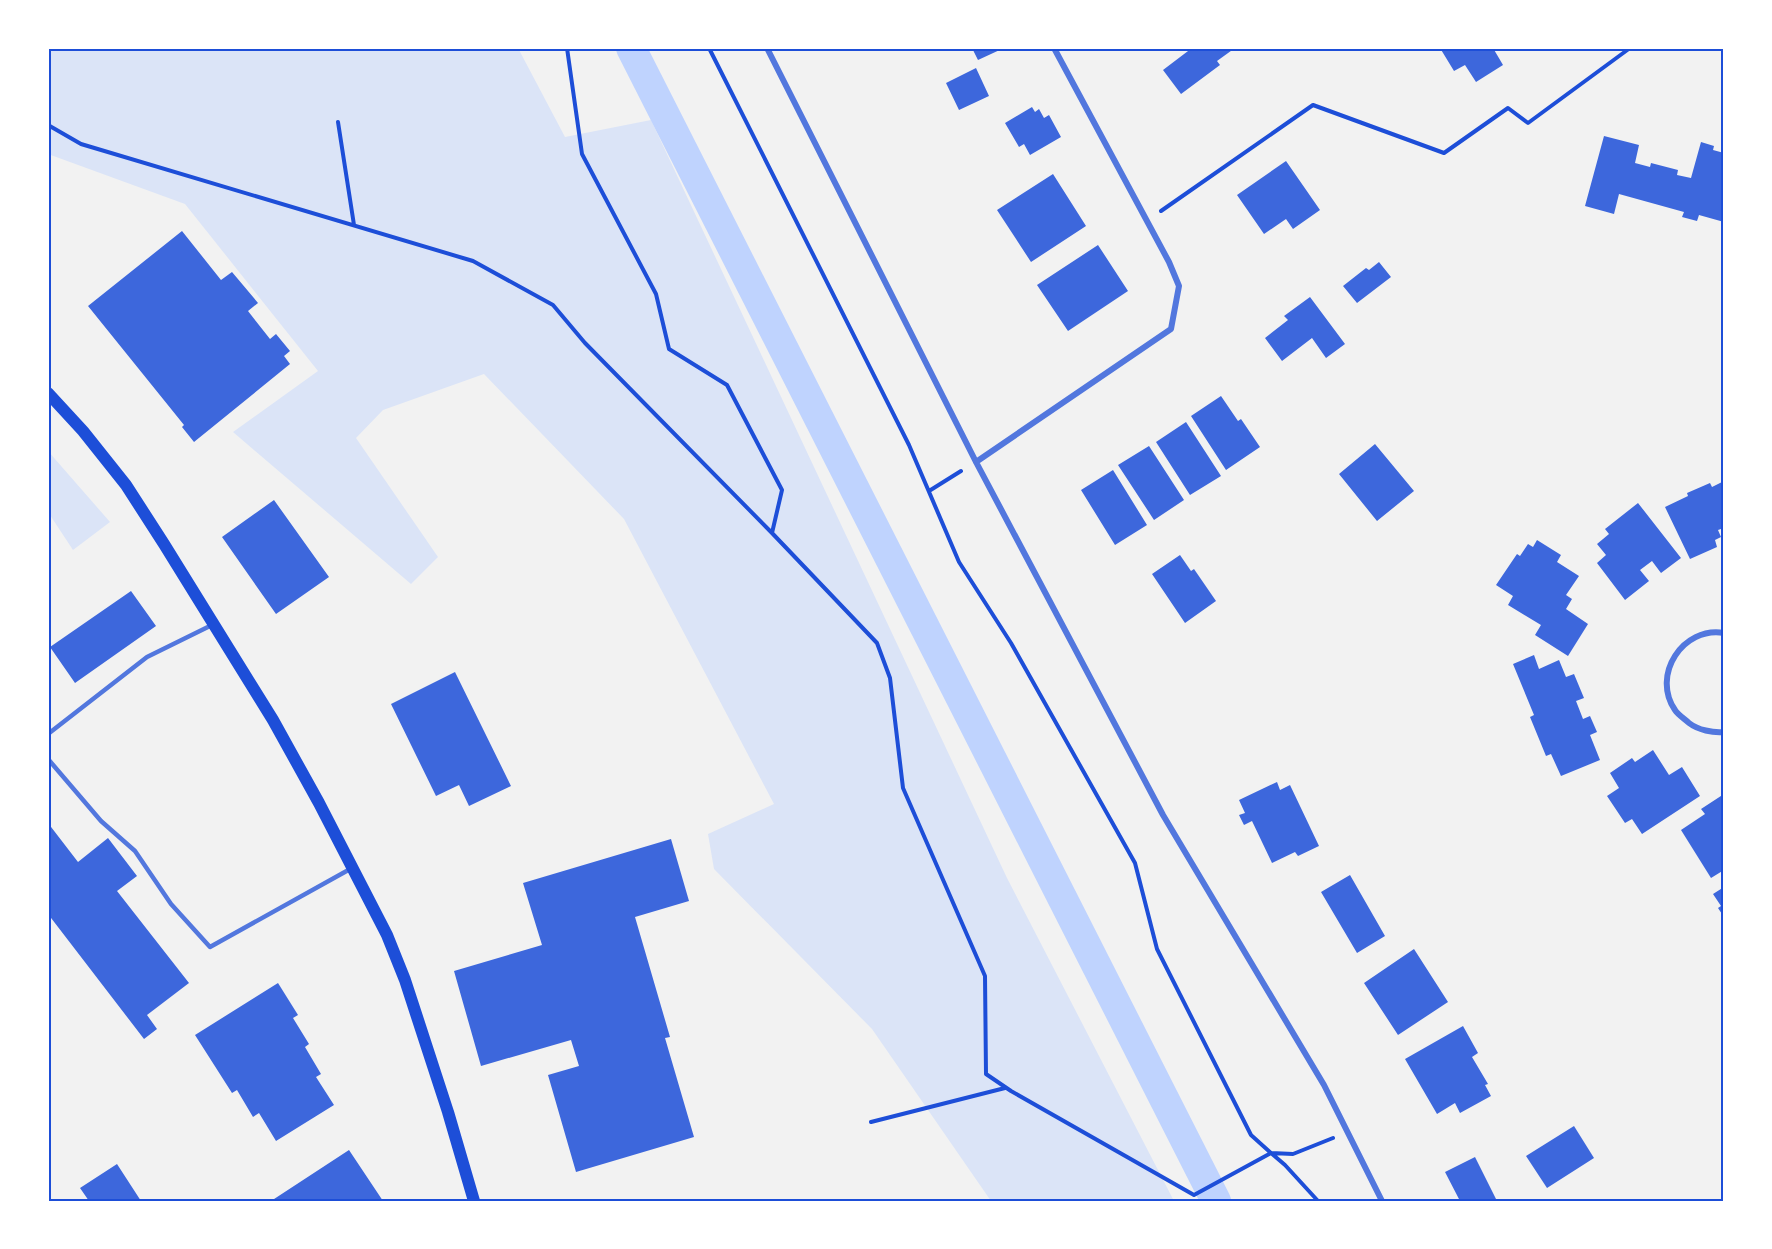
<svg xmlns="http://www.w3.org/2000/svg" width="1772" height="1249" font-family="Ubuntu,sans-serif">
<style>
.green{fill:#dbe4f7}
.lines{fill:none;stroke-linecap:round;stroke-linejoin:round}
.canal{stroke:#bfd3fe;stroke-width:30}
.building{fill:#3d67dc}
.path{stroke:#1d4ed8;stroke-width:4}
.service{stroke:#5277de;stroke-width:4.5}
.minor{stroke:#5277de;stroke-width:6}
.secondary{stroke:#1d4ed8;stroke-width:12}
.neatline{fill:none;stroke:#1d4ed8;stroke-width:2}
</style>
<rect width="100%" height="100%" fill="#f2f2f2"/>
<!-- green -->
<path class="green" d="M 48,48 L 518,48 L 565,137 L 651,120 L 1007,878 L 1174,1201 L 991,1201 L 872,1029 L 714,869 L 708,834 L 774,804 L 624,519 L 484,374 L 383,410 L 356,438 L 438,557 L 411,584 L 233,432 L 318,371 L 185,204 L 48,154 Z
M 48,451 L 110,522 L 73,550 L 48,512 Z"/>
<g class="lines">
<!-- canal -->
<path class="canal" d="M 631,48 L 1216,1201"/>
</g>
<!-- building -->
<path class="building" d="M 972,48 L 1004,48 L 978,60 Z
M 1192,48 L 1235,48 L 1217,61 L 1220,65 L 1181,94 L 1163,70 Z
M 1440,48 L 1493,48 L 1503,65 L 1476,82 L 1465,65 L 1454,71 Z
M 976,68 L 989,96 L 959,110 L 946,83 Z
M 1032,107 L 1035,112 L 1039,109 L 1044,118 L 1049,115 L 1061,137 L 1030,155 L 1024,144 L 1019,147 L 1005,123 Z
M 1604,136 L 1639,145 L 1635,163 L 1650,167 L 1651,163 L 1678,170 L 1677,175 L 1691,178 L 1701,142 L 1714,146 L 1713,150 L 1724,153 L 1724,222 L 1699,215 L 1697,221 L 1682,217 L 1684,212 L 1619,194 L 1614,214 L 1585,206 Z
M 1286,161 L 1320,210 L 1293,229 L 1286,219 L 1264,234 L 1237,195 Z
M 1053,174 L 1086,226 L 1031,262 L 997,210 Z
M 182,231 L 221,280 L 232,272 L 258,303 L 248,311 L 270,339 L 276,334 L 290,351 L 284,356 L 290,364 L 194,442 L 182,427 L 184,425 L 88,306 Z
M 1098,245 L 1128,291 L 1068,331 L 1037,285 Z
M 1379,262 L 1391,277 L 1357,303 L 1343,286 L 1366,268 L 1369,270 Z
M 1310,297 L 1345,344 L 1326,358 L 1312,338 L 1282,361 L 1265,338 L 1288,320 L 1284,316 Z
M 1221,396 L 1238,421 L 1241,419 L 1260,447 L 1226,470 L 1191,416 Z
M 1186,422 L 1221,476 L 1190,495 L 1156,442 Z
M 1375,444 L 1414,491 L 1377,521 L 1339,474 Z
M 1149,446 L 1184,500 L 1154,520 L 1118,465 Z
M 1113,470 L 1147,525 L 1115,545 L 1081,490 Z
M 1724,481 L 1724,528 L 1718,530 L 1721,537 L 1715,540 L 1717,547 L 1690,559 L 1665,507 L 1688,496 L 1687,493 L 1710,483 L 1712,487 Z
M 274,500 L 329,577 L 276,614 L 222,537 Z
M 1638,503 L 1681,558 L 1661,573 L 1652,561 L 1640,570 L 1649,581 L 1625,600 L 1597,563 L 1606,555 L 1597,544 L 1609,534 L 1605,529 Z
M 1537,540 L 1561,555 L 1557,562 L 1579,576 L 1566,595 L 1572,599 L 1566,609 L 1588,624 L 1568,656 L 1535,635 L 1541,625 L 1508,605 L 1513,596 L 1496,585 L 1517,554 L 1520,556 L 1528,544 L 1533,547 Z
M 1180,555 L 1191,571 L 1194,569 L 1216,601 L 1185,623 L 1152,574 Z
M 131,591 L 156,626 L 75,683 L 50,647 Z
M 1534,655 L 1539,669 L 1559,660 L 1566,677 L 1574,674 L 1584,698 L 1576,701 L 1583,719 L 1590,716 L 1597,732 L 1590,735 L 1600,760 L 1561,776 L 1551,754 L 1546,756 L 1530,717 L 1534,715 L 1513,664 Z
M 455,672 L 511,786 L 469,806 L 459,785 L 436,796 L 391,704 Z
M 1653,750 L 1669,775 L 1682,767 L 1700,796 L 1642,834 L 1632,819 L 1625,823 L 1607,796 L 1619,788 L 1610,773 L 1632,758 L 1635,762 Z
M 1277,782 L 1280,790 L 1290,785 L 1319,846 L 1298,856 L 1295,852 L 1272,863 L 1252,821 L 1244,825 L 1239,815 L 1245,813 L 1239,800 Z
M 1724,794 L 1724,870 L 1711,878 L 1681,830 L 1705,814 L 1701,809 Z
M 48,823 L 78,862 L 108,838 L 137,876 L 117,891 L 189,983 L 147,1015 L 157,1029 L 144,1039 L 48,914 Z
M 671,839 L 689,901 L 635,917 L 670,1037 L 665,1038 L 694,1137 L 576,1172 L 548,1075 L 579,1066 L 571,1040 L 481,1066 L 454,971 L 542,945 L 523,883 Z
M 1350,875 L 1385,936 L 1357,953 L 1321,892 Z
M 1724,887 L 1724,917 L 1718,908 L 1721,906 L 1713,894 Z
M 1414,949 L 1448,1002 L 1398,1035 L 1364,983 Z
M 278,983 L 298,1015 L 293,1018 L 309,1044 L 305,1047 L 321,1074 L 316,1077 L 334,1105 L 276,1141 L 259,1113 L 253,1117 L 237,1090 L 232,1093 L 195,1035 Z
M 1463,1026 L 1478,1053 L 1472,1057 L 1488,1084 L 1485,1085 L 1491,1096 L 1460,1113 L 1455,1103 L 1437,1114 L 1405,1059 Z
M 1574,1126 L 1594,1158 L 1547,1188 L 1526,1156 Z
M 349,1150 L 383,1201 L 271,1201 Z
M 1475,1157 L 1497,1201 L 1460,1201 L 1445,1172 Z
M 117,1164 L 141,1201 L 89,1201 L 80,1188 Z"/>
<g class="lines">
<!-- path -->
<path class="path" d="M 567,48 L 582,154 L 656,294 L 669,349 L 727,385 L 782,490 L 772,533 L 877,643 L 890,678 L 903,788 L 985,976 L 986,1074 L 1011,1091 L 1194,1195 L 1271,1153 L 1285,1165 L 1318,1201
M 709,48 L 909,445 L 959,562 L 1011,643 L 1135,863 L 1157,949 L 1251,1135 L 1271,1153 L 1293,1154 L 1333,1138
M 338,122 L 354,225
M 48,125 L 81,144 L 473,261 L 553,305 L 585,343 L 772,533
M 1161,211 L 1313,105 L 1444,153 L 1508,108 L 1528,123 L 1630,48
M 929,491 L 961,471
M 871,1122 L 1005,1088"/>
<!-- service -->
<path class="service" d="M 48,734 L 147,657 L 212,625
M 48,759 L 101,821 L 135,851 L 171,904 L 210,947 L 352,868"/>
<!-- minor -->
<path class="minor" d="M 767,48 L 976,462 L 1163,815 L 1324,1085 L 1382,1201
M 976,462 L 1171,329 L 1179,286 L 1169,262 L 1054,48
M 1724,633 C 1683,626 1651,675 1675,710 C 1678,715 1685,719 1689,723 C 1698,730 1713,733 1724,732"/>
<!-- secondary -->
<path class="secondary" d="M 48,393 L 83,431 L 126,485 L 164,544 L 273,720 L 319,803 L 387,935 L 405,980 L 448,1112 L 474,1201"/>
</g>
<!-- border -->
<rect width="1772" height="1249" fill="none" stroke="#ffffff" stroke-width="99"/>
<rect x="50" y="50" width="1672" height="1150" class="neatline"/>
</svg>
